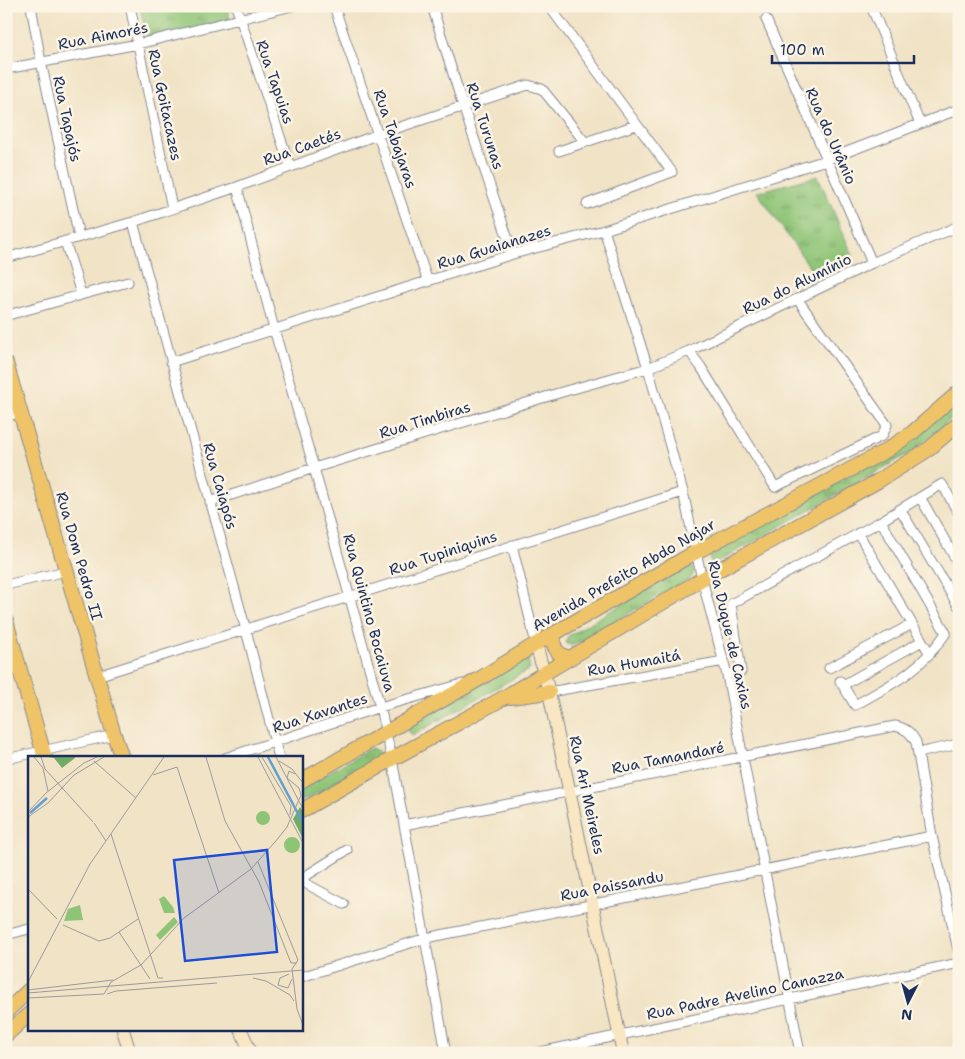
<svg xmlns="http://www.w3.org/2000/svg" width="965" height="1059" font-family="'Shantell Sans',sans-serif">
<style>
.grass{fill:url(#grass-tufts);stroke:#547a6a}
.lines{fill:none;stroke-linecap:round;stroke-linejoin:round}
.street-casing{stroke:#868992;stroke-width:11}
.secondary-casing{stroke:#868992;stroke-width:14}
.primary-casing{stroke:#868992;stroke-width:16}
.street{stroke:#fff;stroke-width:9}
.secondary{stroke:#f9e7c3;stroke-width:12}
.primary{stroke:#efc469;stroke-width:14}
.labels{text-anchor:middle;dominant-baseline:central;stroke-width:5;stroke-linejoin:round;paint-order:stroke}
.street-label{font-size:15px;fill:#1b2f5e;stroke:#fcf5e5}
.inset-river{fill:none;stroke:#5fa0d2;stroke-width:2.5}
.inset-road{fill:none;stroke:#9b9b9c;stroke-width:1}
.view{fill:#1d4ed8;fill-opacity:0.15;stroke:#1d4ed8;stroke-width:2.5}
.inset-edge{fill:none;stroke:#1b2f5e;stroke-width:2.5}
</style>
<defs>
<pattern id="grass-tufts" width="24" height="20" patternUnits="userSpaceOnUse" patternTransform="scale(1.25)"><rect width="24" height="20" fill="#8ec476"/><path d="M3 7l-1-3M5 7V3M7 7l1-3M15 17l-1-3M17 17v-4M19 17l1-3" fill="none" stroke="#73a064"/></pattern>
</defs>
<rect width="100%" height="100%" fill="#fcf5e5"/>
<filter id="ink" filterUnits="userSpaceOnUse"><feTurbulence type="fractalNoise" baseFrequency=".02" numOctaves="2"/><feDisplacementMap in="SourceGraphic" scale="10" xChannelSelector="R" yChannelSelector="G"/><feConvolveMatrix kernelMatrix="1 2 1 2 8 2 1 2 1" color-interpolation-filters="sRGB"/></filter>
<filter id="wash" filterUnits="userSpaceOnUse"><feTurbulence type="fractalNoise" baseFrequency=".0096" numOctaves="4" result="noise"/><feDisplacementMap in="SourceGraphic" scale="20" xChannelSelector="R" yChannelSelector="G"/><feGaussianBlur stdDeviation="1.12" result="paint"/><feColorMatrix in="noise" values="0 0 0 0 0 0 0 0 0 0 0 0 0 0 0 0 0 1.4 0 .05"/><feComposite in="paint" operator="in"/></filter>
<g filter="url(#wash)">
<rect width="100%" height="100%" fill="#f1e3c6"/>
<!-- grass -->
<path class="grass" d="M 140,6 L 227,6 L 230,20 L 147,42 Z
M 818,176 L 853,256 L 814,273 L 757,192 Z
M 959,396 L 959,412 L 913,451 L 711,566 L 710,553 L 905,445 Z
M 687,566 L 691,566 L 695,571 L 691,578 L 573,645 L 567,644 L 566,641 L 568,636 Z
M 528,657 L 530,669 L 415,734 L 411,735 L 408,732 L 407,728 L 411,725 Z
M 371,748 L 378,751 L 378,759 L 301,802 L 301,788 Z"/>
</g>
<g filter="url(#ink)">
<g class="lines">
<!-- street casing -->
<g class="street-casing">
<path id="street" d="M 31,6 L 41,62 L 79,237
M 130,6 L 172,208
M 236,6 L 290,166
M 334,6 L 428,282
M 432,6 L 463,106 L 513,254
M 549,6 L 672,172 L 587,204
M 871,6 L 920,124
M 766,19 L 872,263
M 6,69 L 138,44 L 292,6
M 559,151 L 636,125
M 237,187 L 274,329 L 314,468 L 380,707 L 392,759 L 446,1053
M 133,222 L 246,630 L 279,758
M 604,230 L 648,368 L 683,492 L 702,579 L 727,675 L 800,1053
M 65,241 L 81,294
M 6,258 L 133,222 L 237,187 L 379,134 L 528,85 L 542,89 L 585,142
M 8,315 L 128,282
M 689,351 L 701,367 L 775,487 L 882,436 L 887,425 L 798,300
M 171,362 L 513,254 L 604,230 L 826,160 L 959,109
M 6,416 L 20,413
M 920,497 L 959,565
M 210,502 L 314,468 L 562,392 L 648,368 L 689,351 L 872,263 L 959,226
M 900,509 L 959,607
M 858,533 L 930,654
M 512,545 L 536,644
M 6,585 L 66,571
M 829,668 L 912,624
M 727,675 L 741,671 L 731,604 L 881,521 L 942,484 L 959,514
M 97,676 L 683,492
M 840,681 L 855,705 C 893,684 921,670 946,633 L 881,521
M 843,685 L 922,641
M 549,692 L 724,661
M 918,753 L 959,744
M 225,758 L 380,707 L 462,684
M 6,759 L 114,735
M 404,825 L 895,726 C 906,728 911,733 916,742 L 932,836 L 959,954
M 301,879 L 347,850
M 301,881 L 344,904
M 6,935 L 29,929
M 301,977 L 426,938 L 932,836
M 536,1053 L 959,963"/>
</g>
<!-- secondary casing -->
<g class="secondary-casing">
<path id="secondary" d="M 536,644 L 549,692 L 623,1053
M 123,1030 L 130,1053
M 241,1030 L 251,1053"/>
</g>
<!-- primary casing -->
<g class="primary-casing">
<path id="primary" d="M 6,363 L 114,735 L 122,758
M 6,621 L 45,758
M 555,633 C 551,646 556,655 570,658
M 510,697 L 549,692
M 301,781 L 481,678 L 536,644 L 696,552 L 887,450 L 912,433 L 959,392
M 301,811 L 392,759 L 498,701 L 702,579 L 878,481 L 929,449 L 959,423
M 6,1012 L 29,990
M 6,1035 L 29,1014"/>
</g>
<!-- street -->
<use href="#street" class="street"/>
<!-- secondary -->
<use href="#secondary" class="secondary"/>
<!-- primary -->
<use href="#primary" class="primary"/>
</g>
</g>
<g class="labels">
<!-- street labels -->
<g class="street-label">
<text transform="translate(103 36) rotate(-11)">Rua Aimorés</text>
<text transform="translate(275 82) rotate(71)">Rua Tapuias</text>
<text transform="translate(165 105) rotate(78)">Rua Goitacazes</text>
<text transform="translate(67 119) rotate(78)">Rua Tapajós</text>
<text transform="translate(485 126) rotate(72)">Rua Turunas</text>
<text transform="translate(831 136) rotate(66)">Rua do Urânio</text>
<text transform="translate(395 139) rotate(71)">Rua Tabajaras</text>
<text transform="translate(302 147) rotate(-20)">Rua Caetés</text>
<text transform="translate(494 247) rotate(-17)">Rua Guaianazes</text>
<text transform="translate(797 284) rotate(-26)">Rua do Alumínio</text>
<text transform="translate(425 420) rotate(-17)">Rua Timbiras</text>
<text transform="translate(220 486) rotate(74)">Rua Caiapós</text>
<text transform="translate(443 553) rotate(-18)">Rua Tupiniquins</text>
<text transform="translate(79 556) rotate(74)">Rua Dom Pedro II</text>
<text transform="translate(624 575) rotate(-30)">Avenida Prefeito Abdo Najar</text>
<text transform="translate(369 613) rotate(75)">Rua Quintino Bocaiuva</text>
<text transform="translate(730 635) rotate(77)">Rua Duque de Caxias</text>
<text transform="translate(634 663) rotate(-10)">Rua Humaitá</text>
<text transform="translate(320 713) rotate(-18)">Rua Xavantes</text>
<text transform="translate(668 758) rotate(-11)">Rua Tamandaré</text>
<text transform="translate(587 795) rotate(78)">Rua Ari Meireles</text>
<text transform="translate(612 886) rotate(-11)">Rua Paissandu</text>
<text transform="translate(745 994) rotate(-12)">Rua Padre Avelino Canazza</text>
</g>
</g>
<!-- overview -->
<g transform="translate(28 756)">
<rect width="275" height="275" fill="#f1e3c6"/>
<path d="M 136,140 L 145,151 L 147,157 L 136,157 L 131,143 ZM 52,149 L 55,164 L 36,165 L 40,153 ZM 146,161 L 150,166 L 132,184 L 128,179 Z" fill="#8ec476"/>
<path d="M 20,1 L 47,1 L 47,2 L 34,12 L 26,2 ZM 272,51 L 275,55 L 275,83 L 265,63 Z" fill="#72aa67"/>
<path d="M228 62a7 7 0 1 1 14 0a7 7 0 1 1-14 0ZM256 89a8 8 0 1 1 16 0a8 8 0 1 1-16 0Z" fill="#8ec476"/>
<path class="inset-river" d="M 240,1 L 275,67M 2,57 L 19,42"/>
<path class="inset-road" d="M 6,1 L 15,12 L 20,35M 13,1 L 17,13 L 65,66M 178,1 L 197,65 L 231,126 L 263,207 L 269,207M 230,1 L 275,87M 234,1 L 263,50 L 262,59M 248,1 L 275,53M 66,5 L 108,42M 251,5 L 264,13 L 275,27M 149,11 L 191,137M 125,19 L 149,11M 0,56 L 18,37 L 56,7 L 69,1M 0,61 L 20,47 L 46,19 L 76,1M 66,67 L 78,85M 83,78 L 130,222 L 135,222M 230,106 L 270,204 L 264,213 L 269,253 L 275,269M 0,133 L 29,163M 35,169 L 71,185 L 82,182 L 110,163M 91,176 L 122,223M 261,218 L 252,222 L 250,229 L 260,232 L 264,223M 225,222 L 238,225 L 262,239 L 266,245M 0,226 L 62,108 L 136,1M 0,234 L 85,224M 0,237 L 275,214M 76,238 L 83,226 L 113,209 L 156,162 L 223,113 L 247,86 L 259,71 L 273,39 L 271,32 L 259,22 L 261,15 L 267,18M 79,238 L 88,235 L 189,227M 0,242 L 76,238"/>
<path class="view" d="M 239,94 L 249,196 L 157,205 L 146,104 Z"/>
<rect width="275" height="275" class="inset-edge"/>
</g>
<!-- margin -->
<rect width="965" height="1059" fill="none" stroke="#fcf5e5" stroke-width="25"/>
<!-- north arrow -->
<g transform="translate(908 1002) rotate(186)" stroke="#fcf5e5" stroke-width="4" paint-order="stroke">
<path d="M0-4L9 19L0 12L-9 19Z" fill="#1b2f5e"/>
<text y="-8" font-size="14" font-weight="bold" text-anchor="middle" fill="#1b2f5e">N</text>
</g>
<!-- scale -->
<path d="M772 55v8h142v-8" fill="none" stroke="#1b2f5e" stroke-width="2.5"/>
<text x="780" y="55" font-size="15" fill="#1b2f5e" stroke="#fcf5e5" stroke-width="4" paint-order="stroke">100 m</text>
</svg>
